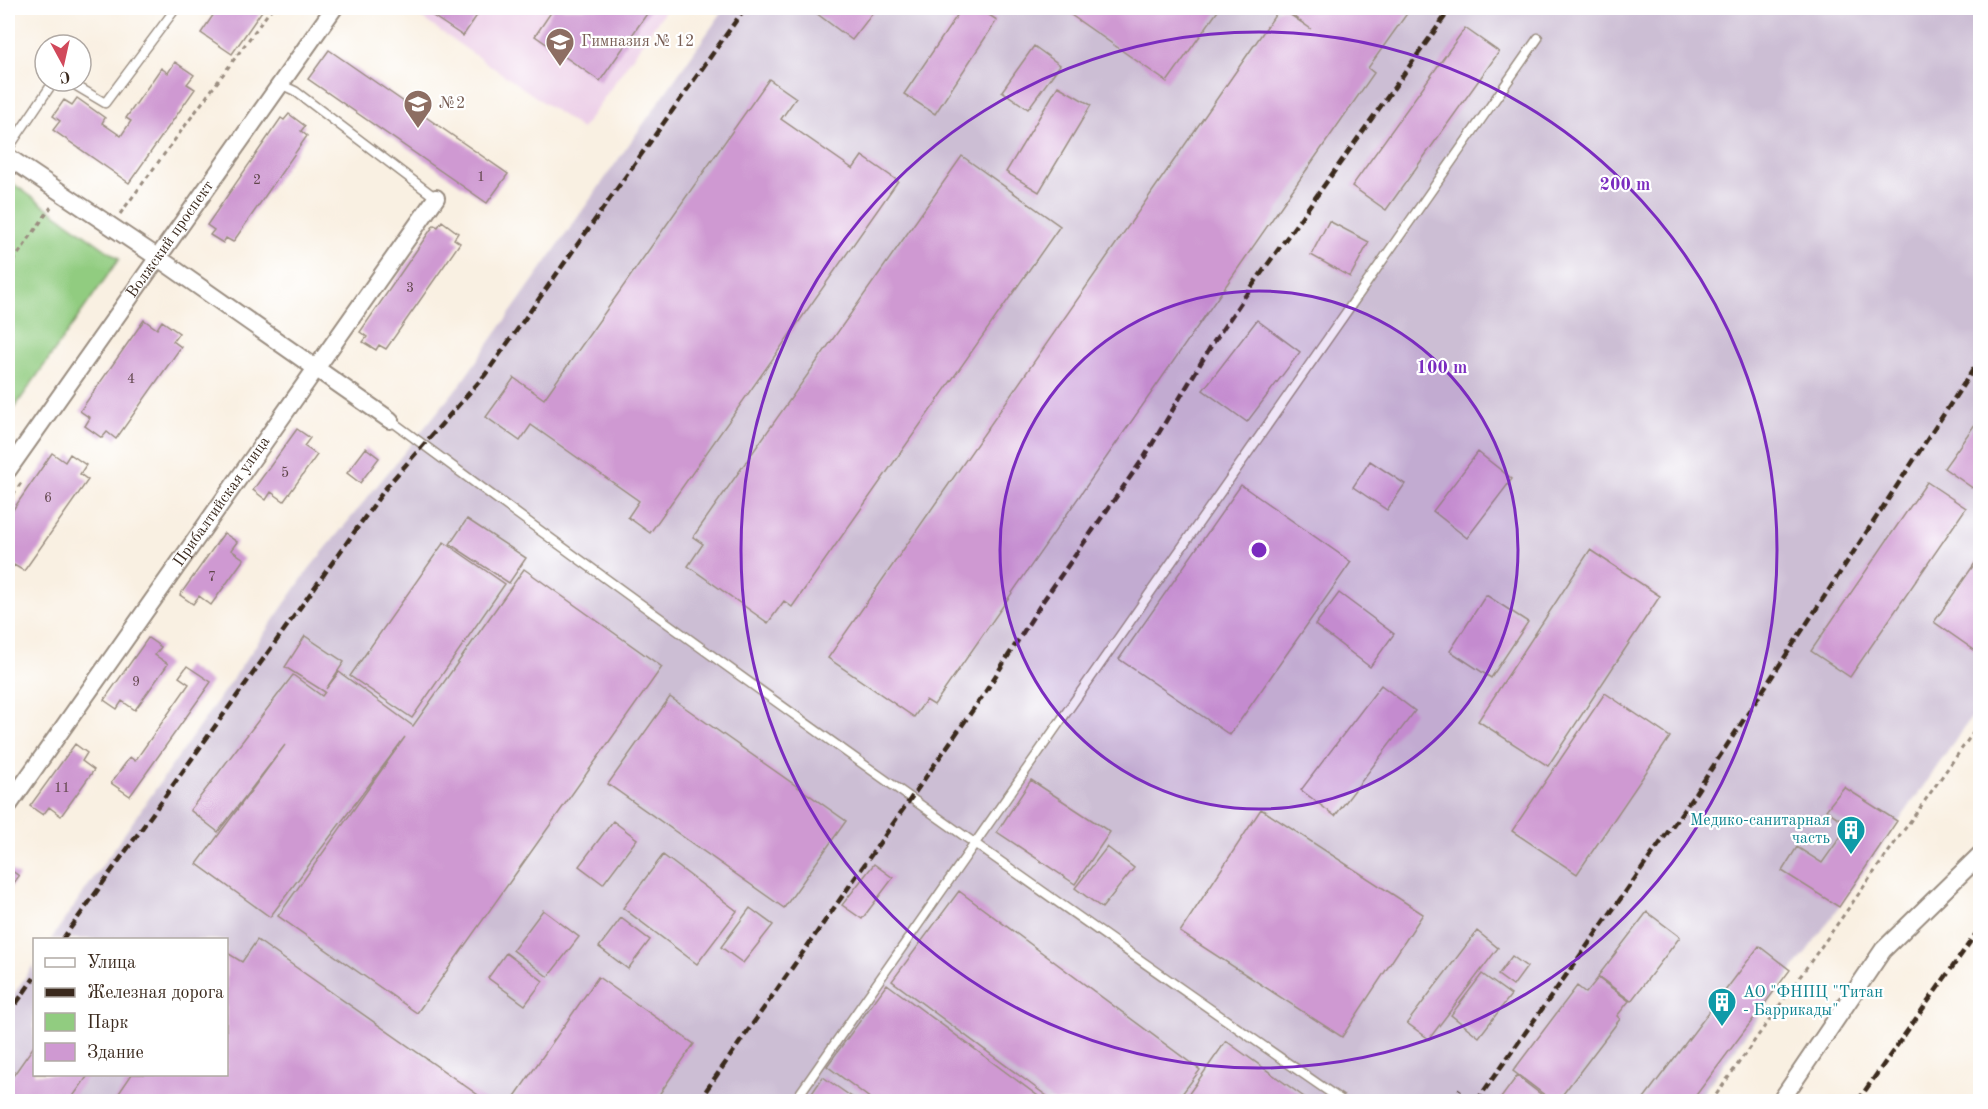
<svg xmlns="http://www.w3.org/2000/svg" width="1988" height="1109" font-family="'Old Standard TT',serif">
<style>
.built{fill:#edd0e8}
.industrial{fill:#ccbed4}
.green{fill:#91cc80;stroke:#667b4f;stroke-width:1.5}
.building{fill:#cf99d2}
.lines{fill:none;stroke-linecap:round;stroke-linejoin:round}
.service-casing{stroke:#9a8d80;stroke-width:11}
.minor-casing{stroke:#9a8d80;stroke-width:20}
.path{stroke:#9a8d80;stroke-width:3;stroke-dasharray:4.5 4.5;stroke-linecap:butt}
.service{stroke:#fff;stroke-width:8}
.minor{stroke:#fff;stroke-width:16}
.rail{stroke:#3b2a1e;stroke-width:4.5;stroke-dasharray:9 4.5;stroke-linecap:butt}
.ring{fill:none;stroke:#7b2cbf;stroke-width:3}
.labels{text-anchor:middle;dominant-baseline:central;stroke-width:4.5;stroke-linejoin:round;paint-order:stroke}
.number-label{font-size:14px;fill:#60464b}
.education-label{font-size:16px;fill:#785e54;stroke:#fff;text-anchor:start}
.street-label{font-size:16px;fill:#3b2a1e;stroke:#fff}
.culture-label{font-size:16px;fill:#0d838f;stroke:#fff;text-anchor:end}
.centre{fill:#7b2cbf;stroke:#fff;stroke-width:3}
.ring-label{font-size:18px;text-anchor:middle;font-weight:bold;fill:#7b2cbf;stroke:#fff;stroke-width:4.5;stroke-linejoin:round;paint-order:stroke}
</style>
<rect width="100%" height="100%" fill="#fff"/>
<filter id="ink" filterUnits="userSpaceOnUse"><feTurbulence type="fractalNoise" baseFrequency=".0167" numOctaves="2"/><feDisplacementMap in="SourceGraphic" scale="12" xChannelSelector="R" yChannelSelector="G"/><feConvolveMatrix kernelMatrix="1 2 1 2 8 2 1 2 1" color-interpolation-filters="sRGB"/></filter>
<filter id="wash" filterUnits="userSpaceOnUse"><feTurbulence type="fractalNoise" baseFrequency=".008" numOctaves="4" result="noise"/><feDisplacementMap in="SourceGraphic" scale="24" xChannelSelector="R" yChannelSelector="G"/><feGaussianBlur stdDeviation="1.35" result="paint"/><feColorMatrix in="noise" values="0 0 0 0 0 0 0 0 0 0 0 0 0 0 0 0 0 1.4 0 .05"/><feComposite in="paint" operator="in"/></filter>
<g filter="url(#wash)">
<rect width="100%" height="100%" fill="#f9f0e2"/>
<!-- built -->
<path class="built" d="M 407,8 L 667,8 L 582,129 Z"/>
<!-- industrial -->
<path class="industrial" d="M 725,8 L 1980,8 L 1980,705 L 1839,907 L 1697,1101 L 8,1102 L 8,1003 L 34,964 L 34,1074 L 226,1074 L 226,940 L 51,939 L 309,569 L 461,383 Z"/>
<!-- green -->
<path class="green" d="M 8,180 L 119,259 L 8,417 Z"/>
<g id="blocks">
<!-- building -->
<path class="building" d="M 218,8 L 264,8 L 232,54 L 201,33 Z
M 421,8 L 482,8 L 463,36 Z
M 554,8 L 651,8 L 600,81 L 535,36 Z
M 814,8 L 873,8 L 876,9 L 852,40 L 812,10 Z
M 962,8 L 978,8 L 997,20 L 935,114 L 904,94 Z
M 1061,8 L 1220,8 L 1167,82 Z
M 1280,8 L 1311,29 L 1282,8 L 1411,8 L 1368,68 L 1374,73 L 934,705 L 926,700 L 914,717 L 828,658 Z
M 1465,28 L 1499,52 L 1386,210 L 1352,186 Z
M 1034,46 L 1060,65 L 1028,109 L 1002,91 Z
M 329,50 L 508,174 L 487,203 L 308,79 Z
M 175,62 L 194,75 L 187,84 L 195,89 L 129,183 L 53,130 L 60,121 L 53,116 L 64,100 L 72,105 L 77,98 L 105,118 L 102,123 L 121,136 L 131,121 L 126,118 L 161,68 L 168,73 Z
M 769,79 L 796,98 L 781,119 L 853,169 L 862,156 L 898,181 L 650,533 L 628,517 L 639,501 L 531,425 L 520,441 L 486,417 L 514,378 L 544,399 Z
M 1058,86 L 1091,105 L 1039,192 L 1006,172 Z
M 289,114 L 305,126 L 301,131 L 307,136 L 233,242 L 226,238 L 223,243 L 210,235 L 214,230 L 207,225 L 281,118 L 284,120 Z
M 962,156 L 1060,226 L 792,607 L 784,601 L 768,623 L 688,566 L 703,544 L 693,537 Z
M 442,221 L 458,233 L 454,239 L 460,243 L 386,349 L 379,345 L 376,350 L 363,342 L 367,337 L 360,332 L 434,225 L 438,227 Z
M 1329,221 L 1369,242 L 1350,277 L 1311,255 Z
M 144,320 L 157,329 L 162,321 L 179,333 L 173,341 L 181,347 L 116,439 L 107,432 L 102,438 L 85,426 L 90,418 L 80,411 Z
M 1257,320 L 1300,352 L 1247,422 L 1203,390 Z
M 1980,417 L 1980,480 L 1974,489 L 1944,468 Z
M 297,429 L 310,438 L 304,446 L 317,455 L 284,501 L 271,492 L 266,500 L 253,490 Z
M 366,448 L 379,458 L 360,483 L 347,473 Z
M 1478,452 L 1512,479 L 1467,538 L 1433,511 Z
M 52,453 L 65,462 L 70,454 L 86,465 L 80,474 L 88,480 L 24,571 L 14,565 L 10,571 L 8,569 L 8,517 Z
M 1370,461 L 1405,484 L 1387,510 L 1353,487 Z
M 1927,482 L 1966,508 L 1850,677 L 1811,651 Z
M 1241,485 L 1351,562 L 1230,735 L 1119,659 Z
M 467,519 L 526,558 L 509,583 L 450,544 Z
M 224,533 L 237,542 L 231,550 L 244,559 L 211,605 L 199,596 L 193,604 L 180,595 Z
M 444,542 L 505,584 L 412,718 L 350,676 Z
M 1590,550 L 1660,596 L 1548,766 L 1478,721 Z
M 1980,556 L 1980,654 L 1934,622 Z
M 524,569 L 662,667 L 417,1013 L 278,916 L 405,737 L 270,917 L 197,864 L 285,745 L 218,832 L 190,810 L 293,675 L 322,696 L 325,692 L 285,667 L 305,636 L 344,662 L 326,689 L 339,672 L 413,726 Z
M 1339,593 L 1394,634 L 1370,667 L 1315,625 Z
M 1486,595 L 1528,622 L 1491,678 L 1450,651 Z
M 148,638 L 161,647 L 155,655 L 168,664 L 135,710 L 122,701 L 117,709 L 104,700 Z
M 187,666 L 211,682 L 130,796 L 111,783 L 130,757 L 135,761 L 189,684 L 179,677 Z
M 1381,685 L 1415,711 L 1335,816 L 1301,790 Z
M 1605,693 L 1670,737 L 1577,874 L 1512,831 Z
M 670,697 L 846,821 L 784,908 L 608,784 Z
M 75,744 L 87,753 L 82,761 L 94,770 L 61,816 L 49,807 L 43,815 L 30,806 Z
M 1031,780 L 1110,832 L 1075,884 L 997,832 Z
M 1844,787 L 1897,821 L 1839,907 L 1782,871 L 1797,847 L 1822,863 L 1849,825 L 1826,810 Z
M 1261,809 L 1423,914 L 1342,1037 L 1180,932 Z
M 613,821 L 637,839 L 603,884 L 579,866 Z
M 1107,847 L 1134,868 L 1102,908 L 1075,888 Z
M 663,855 L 737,911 L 697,964 L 623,908 Z
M 874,864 L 893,878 L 862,919 L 842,905 Z
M 8,868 L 19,876 L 8,891 Z
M 959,891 L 1200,1070 L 1176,1102 L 1055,1102 L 892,981 Z
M 750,908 L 773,925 L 743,963 L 721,947 Z
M 543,910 L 579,937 L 548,977 L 513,950 Z
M 1647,912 L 1680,937 L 1631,1001 L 1598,976 Z
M 621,918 L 650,940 L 628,969 L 599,947 Z
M 1477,931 L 1498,948 L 1429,1039 L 1407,1023 Z
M 257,940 L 488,1102 L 113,1102 L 132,1074 L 226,1074 L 226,952 L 242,962 Z
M 1759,946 L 1790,970 L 1691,1102 L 1641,1102 Z
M 506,953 L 543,981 L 525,1005 L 488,978 Z
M 1512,956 L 1527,967 L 1513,986 L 1498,975 Z
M 1482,974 L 1511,995 L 1479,1037 L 1451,1015 Z
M 598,977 L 694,1044 L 654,1102 L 511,1102 Z
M 1598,978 L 1629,1001 L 1617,1016 L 1620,1019 L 1557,1102 L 1554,1102 L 1513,1071 L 1577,986 L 1586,993 Z
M 887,984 L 1046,1102 L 875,1102 L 827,1066 Z
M 1226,1041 L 1311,1102 L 1183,1102 Z
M 34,1046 L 34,1074 L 89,1074 L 69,1102 L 8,1102 L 8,1083 Z
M 1517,1076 L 1551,1102 L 1498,1102 Z
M 823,1077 L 859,1102 L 806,1102 Z"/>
</g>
</g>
<g filter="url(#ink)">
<use href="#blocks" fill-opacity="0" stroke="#9a8d80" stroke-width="1.5"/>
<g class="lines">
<!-- service casing -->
<g class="service-casing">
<path id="service" d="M 68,81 L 105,103 L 176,8
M 280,84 L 295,91 L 436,198
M 8,149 L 54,81
M 390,420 C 704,653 1022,879 1344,1102
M 794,1102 L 1538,38"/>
</g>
<!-- minor casing -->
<g class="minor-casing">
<g id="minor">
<path d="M 8,157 L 157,257 L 390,420"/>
<path id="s1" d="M 8,470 L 334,8"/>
<path id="s2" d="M 8,806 L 436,198"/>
<path d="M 1780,1102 L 1883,950 L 1980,855"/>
</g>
</g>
<!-- path -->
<path class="path" d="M 120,214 L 272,8
M 8,269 L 51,207
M 8,502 L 21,483
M 1711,1102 L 1980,723"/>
<!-- service -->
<use href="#service" class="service"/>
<!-- minor -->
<use href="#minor" class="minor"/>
<!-- rail -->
<path class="rail" d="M 62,940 L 388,485 L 485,375 L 745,8
M 8,1015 L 34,978
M 698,1102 L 984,694 L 1043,601 L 1145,456 L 1211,346 L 1250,289 L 1451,8
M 1452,1102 L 1460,1090
M 1476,1102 L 1695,794 L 1980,359
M 1857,1102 L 1980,928"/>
</g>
</g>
<!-- distance rings -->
<circle cx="1259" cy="550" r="259" fill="#7b2cbf" fill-opacity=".12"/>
<g class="ring">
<circle cx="1259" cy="550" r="259"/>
<circle cx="1259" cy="550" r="518"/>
</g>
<!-- icons -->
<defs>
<g id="school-pin" transform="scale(1.5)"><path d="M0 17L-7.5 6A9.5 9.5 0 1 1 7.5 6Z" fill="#8d6e63" stroke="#fff"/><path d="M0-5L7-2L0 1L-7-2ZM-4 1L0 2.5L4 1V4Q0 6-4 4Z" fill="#fff"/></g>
<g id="building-pin" transform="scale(1.5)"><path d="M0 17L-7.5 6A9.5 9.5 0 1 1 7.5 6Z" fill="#0f9aa8" stroke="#fff"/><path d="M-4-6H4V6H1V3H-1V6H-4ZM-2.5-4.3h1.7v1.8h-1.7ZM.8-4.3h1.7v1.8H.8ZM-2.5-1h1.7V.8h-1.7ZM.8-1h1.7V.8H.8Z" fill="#fff"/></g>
</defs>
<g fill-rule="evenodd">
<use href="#school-pin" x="560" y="42"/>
<use href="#school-pin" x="418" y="104"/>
<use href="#building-pin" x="1851" y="830"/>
<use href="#building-pin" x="1722" y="1002"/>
</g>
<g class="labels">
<!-- number labels -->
<g class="number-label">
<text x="481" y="177">1</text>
<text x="257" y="180">2</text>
<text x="410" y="288">3</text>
<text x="131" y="379">4</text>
<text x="285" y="473">5</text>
<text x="48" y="498">6</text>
<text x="212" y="577">7</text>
<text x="136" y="682">9</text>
<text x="62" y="788">11</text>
</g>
<!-- education labels -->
<g class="education-label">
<text x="581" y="42">Гимназия № 12</text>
<text x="439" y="104">№2</text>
</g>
<!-- street labels -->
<g class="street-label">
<text stroke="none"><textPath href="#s1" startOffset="282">Волжский проспект</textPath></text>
<text stroke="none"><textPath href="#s2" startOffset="372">Прибалтийская улица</textPath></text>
</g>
<!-- culture labels -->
<g class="culture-label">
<text x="1830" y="821">Медико-санитарная<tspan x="1830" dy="18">часть</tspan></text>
<text x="1743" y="993" text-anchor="start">АО "ФНПЦ "Титан<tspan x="1743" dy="18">- Баррикады"</tspan></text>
</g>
</g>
<circle cx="1259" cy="550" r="9" class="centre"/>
<g class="ring-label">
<text x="1625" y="190">200 m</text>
<text x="1442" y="373">100 m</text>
</g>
<!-- margin -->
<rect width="1988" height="1109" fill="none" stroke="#fff" stroke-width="30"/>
<!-- legend -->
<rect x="33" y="938" width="195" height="138" fill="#ffffff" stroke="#b1aaa5" stroke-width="1.5"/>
<rect x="45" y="958" width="30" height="9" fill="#ffffff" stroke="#b1aaa5" stroke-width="1.5"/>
<text x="87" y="968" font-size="18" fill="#3b2a1e">Улица</text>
<rect x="45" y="988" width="30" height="9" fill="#3b2a1e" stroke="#b1aaa5" stroke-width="1.5"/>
<text x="87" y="998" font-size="18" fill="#3b2a1e">Железная дорога</text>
<rect x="45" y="1013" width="30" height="18" fill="#91cc80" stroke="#b1aaa5" stroke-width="1.5"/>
<text x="87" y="1028" font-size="18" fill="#3b2a1e">Парк</text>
<rect x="45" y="1043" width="30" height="18" fill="#cf99d2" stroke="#b1aaa5" stroke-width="1.5"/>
<text x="87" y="1058" font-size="18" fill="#3b2a1e">Здание</text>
<!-- north arrow -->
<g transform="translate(63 63) rotate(172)"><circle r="28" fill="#ffffff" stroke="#b1aaa5" stroke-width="1.5"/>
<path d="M0-4.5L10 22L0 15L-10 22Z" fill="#d1495b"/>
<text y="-9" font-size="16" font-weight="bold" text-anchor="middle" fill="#3b2a1e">С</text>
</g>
</svg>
